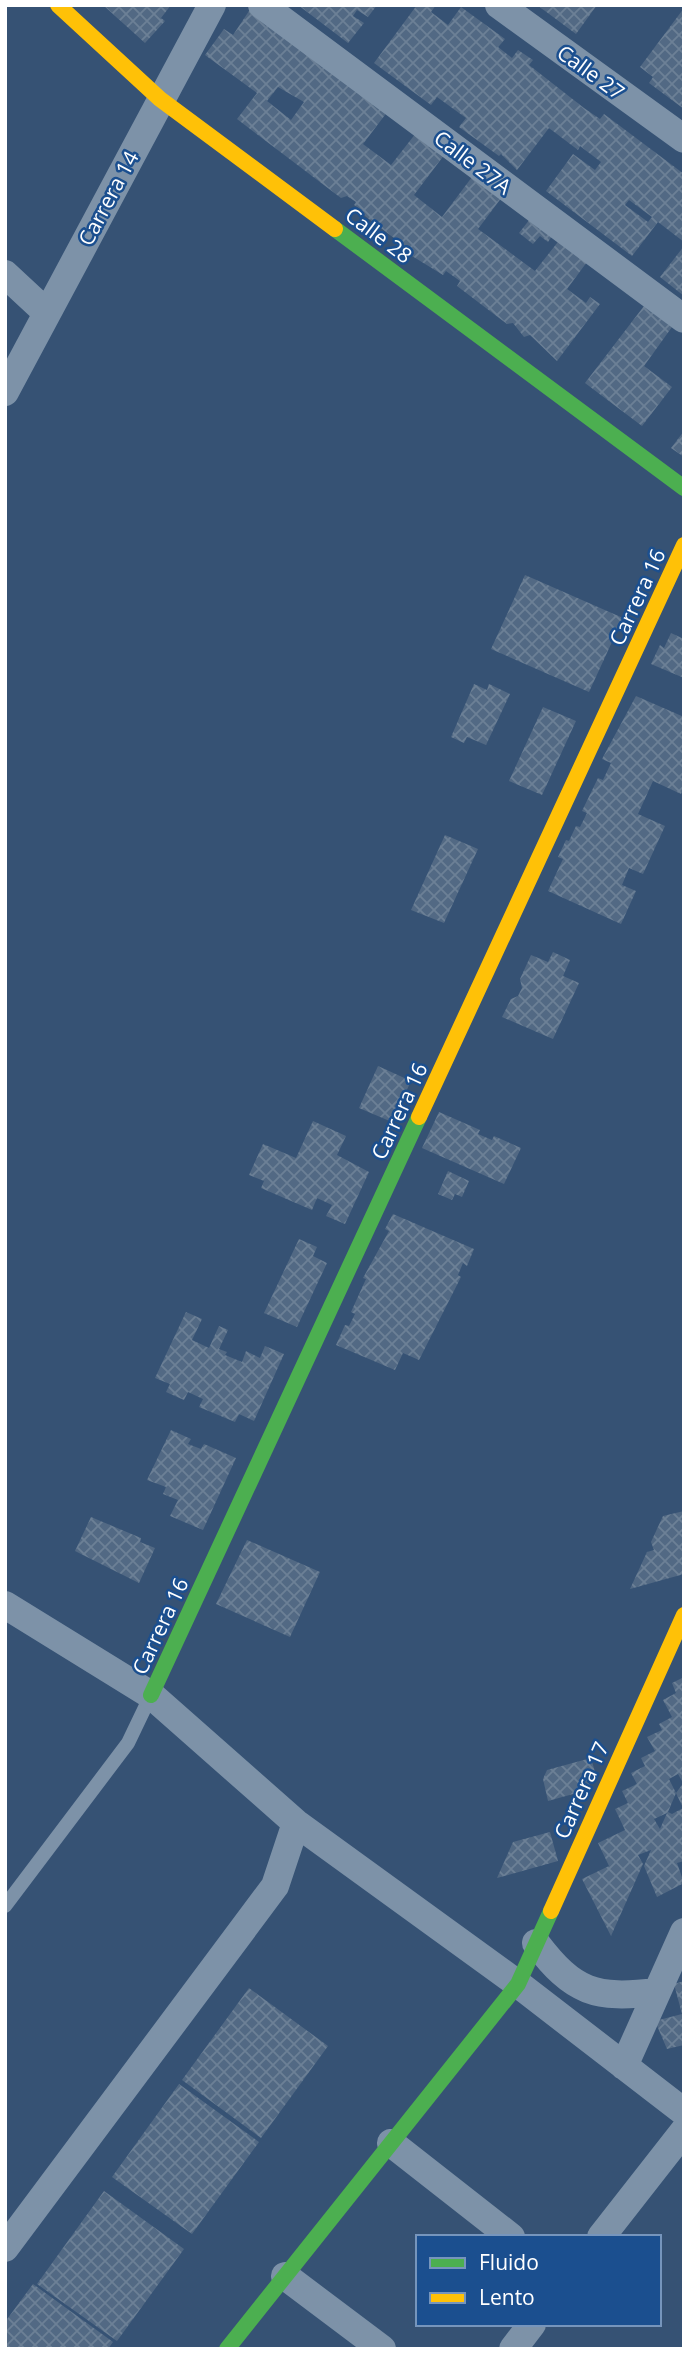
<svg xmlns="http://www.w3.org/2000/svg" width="689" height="2354" font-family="'Open Sans',sans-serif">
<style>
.building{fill:url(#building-cross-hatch);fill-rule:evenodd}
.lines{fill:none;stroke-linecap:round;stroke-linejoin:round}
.lane{stroke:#7d92a8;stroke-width:14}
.street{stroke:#7d92a8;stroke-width:28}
.fast{stroke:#4caf50;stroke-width:16}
.slow{stroke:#ffc107;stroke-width:16}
.labels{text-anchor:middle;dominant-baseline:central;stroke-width:5;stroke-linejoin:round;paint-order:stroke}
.street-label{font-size:21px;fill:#fff;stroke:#1b4f8f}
</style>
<defs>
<pattern id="building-cross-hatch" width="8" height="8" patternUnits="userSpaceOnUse" patternTransform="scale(1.75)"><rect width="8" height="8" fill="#526984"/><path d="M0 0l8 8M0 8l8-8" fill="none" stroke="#6c8096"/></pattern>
</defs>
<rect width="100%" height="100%" fill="#365274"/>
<!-- building -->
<path class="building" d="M 103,5 L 171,5 L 161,18 L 165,21 L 145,43 Z
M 298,5 L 377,5 L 368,17 L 357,10 L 353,16 L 364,23 L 348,43 Z
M 417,5 L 436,5 L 431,12 L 448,25 L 461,7 L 505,39 L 498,47 L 512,58 L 518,50 L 533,60 L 529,65 L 584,108 L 600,119 L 604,114 L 684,174 L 684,242 L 658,222 L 632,256 L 546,191 L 573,154 L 595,170 L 601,162 L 580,146 L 578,150 L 549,128 L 517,170 L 501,154 L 499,156 L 459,127 L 466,118 L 437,97 L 431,105 L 374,63 ZM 629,200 L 652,217 L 648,222 L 625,205 Z
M 537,5 L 597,5 L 576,34 Z
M 251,8 L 388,111 L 363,144 L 391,165 L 416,133 L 445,154 L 414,195 L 442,217 L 475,173 L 502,197 L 478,229 L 535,271 L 561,238 L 587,262 L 567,289 L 586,303 L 590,297 L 600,304 L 557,361 L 530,335 L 524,337 L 513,323 L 507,324 L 457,286 L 460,281 L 446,271 L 443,275 L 412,256 L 414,253 L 357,210 L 359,208 L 354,205 L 356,202 L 347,196 L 341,198 L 237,119 L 257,93 L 205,55 L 224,29 L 233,35 ZM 278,87 L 304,102 L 291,120 L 267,101 Z
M 684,8 L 684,109 L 649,83 L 653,77 L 640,67 Z
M 530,219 L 552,236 L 548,242 L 540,236 L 533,244 L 519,233 Z
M 684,246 L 684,296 L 660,277 Z
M 644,306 L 672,327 L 644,366 L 672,387 L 642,426 L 585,383 Z
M 684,431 L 684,457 L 671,448 Z
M 525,575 L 623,618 L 589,692 L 491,649 Z
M 671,633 L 684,639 L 684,678 L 651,664 L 660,645 L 664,648 Z
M 474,684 L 487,690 L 489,684 L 510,694 L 486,745 L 467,737 L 464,743 L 451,737 Z
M 636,696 L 684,717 L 684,787 L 681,794 L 653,781 L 638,814 L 665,826 L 643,874 L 629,868 L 622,885 L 636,891 L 621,924 L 548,891 L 563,859 L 558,857 L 566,840 L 569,841 L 576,826 L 580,827 L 587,813 L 582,811 L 598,778 L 603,780 L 611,763 L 602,759 Z
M 543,707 L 576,721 L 542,795 L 509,781 Z
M 445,835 L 478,849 L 444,923 L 411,910 Z
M 553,952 L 570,960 L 563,976 L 579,983 L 553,1039 L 502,1017 L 511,999 L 518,996 L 522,988 L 520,979 L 531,955 L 548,962 Z
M 378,1066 L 411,1081 L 392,1122 L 359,1108 Z
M 439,1112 L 480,1130 L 478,1134 L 492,1140 L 494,1136 L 521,1148 L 504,1184 L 422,1148 Z
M 313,1121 L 346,1136 L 337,1155 L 369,1172 L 345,1224 L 326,1216 L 332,1205 L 317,1198 L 312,1210 L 261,1188 L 264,1181 L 249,1175 L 263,1144 L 296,1158 Z
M 448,1171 L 469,1181 L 462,1197 L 455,1194 L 452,1200 L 438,1194 Z
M 393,1214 L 474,1249 L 467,1266 L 463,1263 L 458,1275 L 461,1277 L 419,1360 L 403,1353 L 395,1370 L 336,1345 L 345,1325 L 349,1326 L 355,1314 L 351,1312 L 366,1279 L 363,1278 L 389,1231 L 385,1229 Z
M 299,1239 L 317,1247 L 313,1256 L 327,1263 L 297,1327 L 264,1313 Z
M 186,1312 L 202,1319 L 192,1340 L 209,1348 L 219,1326 L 228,1330 L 219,1349 L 227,1352 L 225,1355 L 242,1362 L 246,1351 L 260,1358 L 265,1346 L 284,1354 L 254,1421 L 239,1414 L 235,1422 L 199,1407 L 203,1399 L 188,1392 L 184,1400 L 166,1392 L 170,1384 L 155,1378 Z
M 171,1430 L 191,1439 L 188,1444 L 201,1449 L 204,1444 L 236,1458 L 203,1530 L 170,1516 L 178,1500 L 163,1494 L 166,1487 L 147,1480 Z
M 684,1511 L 684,1574 L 630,1589 L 647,1552 L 654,1550 L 651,1542 L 663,1516 Z
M 91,1517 L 141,1538 L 140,1542 L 155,1548 L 139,1583 L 75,1551 Z
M 247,1540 L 320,1572 L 290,1637 L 216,1604 Z
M 684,1677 L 684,1776 L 682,1781 L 678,1774 L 669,1779 L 676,1793 L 668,1812 L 672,1814 L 683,1808 L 676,1793 L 684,1782 L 684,1861 L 677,1863 L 684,1883 L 657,1897 L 644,1866 L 651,1850 L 638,1855 L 643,1864 L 611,1936 L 582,1879 L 609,1866 L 598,1843 L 625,1830 L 615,1809 L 628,1803 L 622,1791 L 637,1784 L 631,1773 L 645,1766 L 641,1758 L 655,1751 L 647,1737 L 662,1730 L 659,1724 L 672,1717 L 663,1700 L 676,1693 L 672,1683 ZM 667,1813 L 660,1829 L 654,1819 Z
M 591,1758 L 595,1772 L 587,1775 L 591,1789 L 548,1801 L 543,1779 L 547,1770 Z
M 550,1832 L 558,1861 L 497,1878 L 513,1842 Z
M 684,1981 L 684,2045 L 667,2049 L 655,2021 L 682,2014 L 674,1984 Z
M 249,1988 L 328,2046 L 261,2138 L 182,2080 Z
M 179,2084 L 259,2142 L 192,2234 L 112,2177 Z
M 104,2191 L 184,2249 L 117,2341 L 37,2284 Z
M 33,2284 L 113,2342 L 108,2349 L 5,2349 L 5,2322 Z"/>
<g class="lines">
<!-- lane -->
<path class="lane" d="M 5,1906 L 128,1743 L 151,1695"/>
<!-- street -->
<path class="street" d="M 262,5 L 684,319
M 499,5 L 684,139
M 5,274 L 47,313
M 5,392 L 212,5
M 5,1605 L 151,1695 L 296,1823 L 518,1984 L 684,2112
M 536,1943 C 574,1993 595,1999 657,1992
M 624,2066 L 684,1932
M 391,2143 L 511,2237
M 601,2237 L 684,2131
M 5,2248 L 275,1886 L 296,1823
M 285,2276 L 382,2349
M 513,2349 L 532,2324"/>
<!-- fast -->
<path class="fast" d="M 335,229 L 684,488
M 151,1695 L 419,1117
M 227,2349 L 518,1984 L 551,1911"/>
<!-- slow -->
<path class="slow" d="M 58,5 L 160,99 L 335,229
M 419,1117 L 684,545
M 551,1911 L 684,1615"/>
</g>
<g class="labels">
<!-- street labels -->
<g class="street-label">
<text transform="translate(591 72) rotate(36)">Calle 27</text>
<text transform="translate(473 162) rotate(37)">Calle 27A</text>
<text transform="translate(108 198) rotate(-62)">Carrera 14</text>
<text transform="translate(379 235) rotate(37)">Calle 28</text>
<text transform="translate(637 597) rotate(-65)">Carrera 16</text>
<text transform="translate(399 1111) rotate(-65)">Carrera 16</text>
<text transform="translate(160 1626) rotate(-65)">Carrera 16</text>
<text transform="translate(581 1790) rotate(-66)">Carrera 17</text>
</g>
</g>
<!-- border -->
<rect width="689" height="2354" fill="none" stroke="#ffffff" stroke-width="14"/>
<!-- legend -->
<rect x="416" y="2235" width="245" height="91" fill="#1b4f8f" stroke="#7695bc" stroke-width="2"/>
<rect x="430" y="2258" width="35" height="10" fill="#4caf50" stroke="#7695bc" stroke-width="2"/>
<text x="479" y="2270" font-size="21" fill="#ffffff">Fluido</text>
<rect x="430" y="2293" width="35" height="10" fill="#ffc107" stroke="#7695bc" stroke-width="2"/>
<text x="479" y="2305" font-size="21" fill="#ffffff">Lento</text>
</svg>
